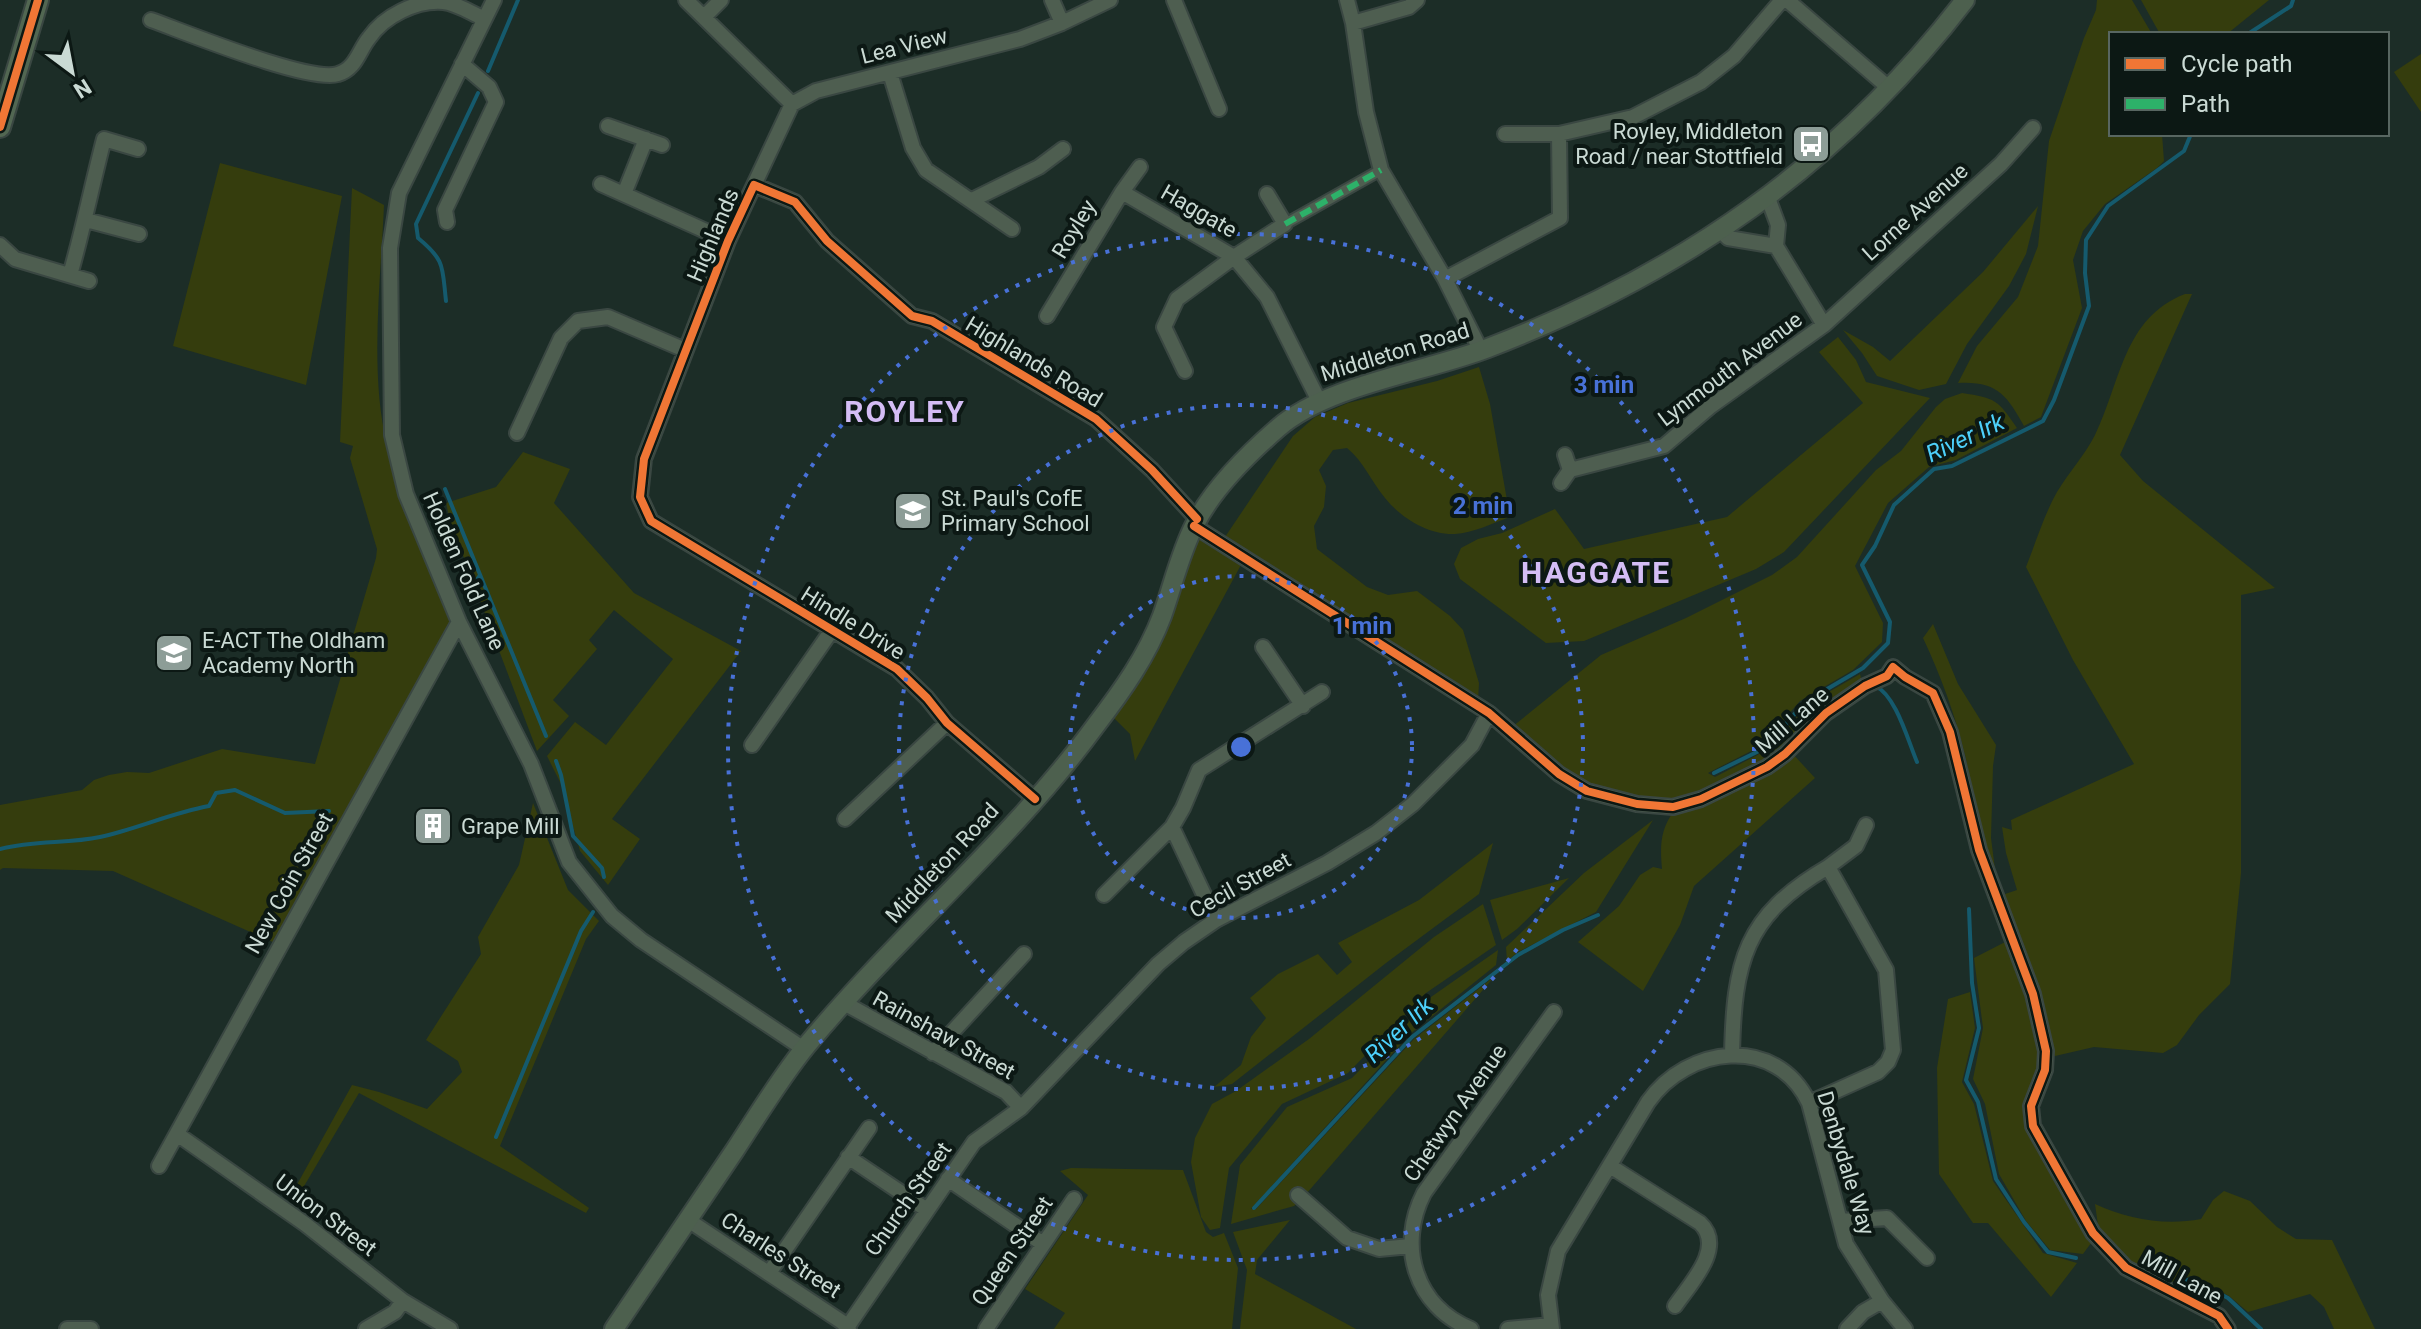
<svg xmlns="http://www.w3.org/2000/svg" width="2421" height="1329" font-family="Roboto,sans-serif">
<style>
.green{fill:#353d0d}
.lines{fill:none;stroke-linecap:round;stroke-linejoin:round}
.stream{stroke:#155a6d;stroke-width:4}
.pedestrian-casing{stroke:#3a4742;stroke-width:14}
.minor-casing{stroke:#3a4742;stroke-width:18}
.secondary-casing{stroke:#3a4742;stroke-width:22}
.primary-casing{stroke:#3a4742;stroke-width:24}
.pedestrian{stroke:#4e5e50;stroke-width:10}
.minor{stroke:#4e5e50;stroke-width:14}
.secondary{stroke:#4d604e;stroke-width:18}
.primary{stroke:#526752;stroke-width:20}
.quiet{stroke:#2db169;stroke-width:6;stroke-dasharray:12 6;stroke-linecap:butt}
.cycleway-casing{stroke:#0c1814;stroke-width:13}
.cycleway{stroke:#f07635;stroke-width:8}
.ring{fill:none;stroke:#4871d7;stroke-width:4;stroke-dasharray:4 8}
.labels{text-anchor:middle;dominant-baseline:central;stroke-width:8;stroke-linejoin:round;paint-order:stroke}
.street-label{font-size:22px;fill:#cadad4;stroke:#0c1814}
.poi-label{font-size:22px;fill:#cadad4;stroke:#0c1814;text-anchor:start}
.water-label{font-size:24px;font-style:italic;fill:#4dd0fa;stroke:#0c1814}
.district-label{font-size:30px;font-weight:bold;letter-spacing:2px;fill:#d4bdf5;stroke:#0c1814}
.centre{fill:#4871d7;stroke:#0c1814;stroke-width:4}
.ring-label{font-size:24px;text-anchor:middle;font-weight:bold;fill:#4871d7;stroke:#0c1814;stroke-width:8;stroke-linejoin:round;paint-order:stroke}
</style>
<rect width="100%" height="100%" fill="#1c2d27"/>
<!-- green -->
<path class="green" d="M 2097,0 L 2132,0 L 2152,34 L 2111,34 L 2111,134 L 2162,134 L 2164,161 L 2157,168 L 2105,204 L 2083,231 L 2073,260 L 2082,308 L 2041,417 L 2024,426 C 2007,396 1998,381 1958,383 L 1977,346 L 2018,297 L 2038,246 L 2049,141 L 2084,38 L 2096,10 Z
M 2141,0 L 2269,0 L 2227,34 L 2160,34 Z
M 2421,54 L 2421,112 L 2394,72 Z
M 220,163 L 342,196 L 306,385 L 173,346 Z
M 352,188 L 384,205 C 381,277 369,374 387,444 L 455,622 L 275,943 L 113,871 L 3,868 L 0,870 L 0,805 L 82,790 L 94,780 L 109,775 L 127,772 L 149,773 L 222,749 L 315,764 L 376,558 L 377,549 L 350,458 L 353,446 L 340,442 Z
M 2038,206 L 2026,254 L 2009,286 L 1967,344 L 1946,384 L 1919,390 L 1877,376 L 1862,353 L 1843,330 L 1873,347 L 1890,361 L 1983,272 Z
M 2185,294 L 2192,294 L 2120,455 L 2143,481 L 2275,588 L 2241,595 L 2241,873 L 2230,984 L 2199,1015 L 2177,1045 L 2163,1053 L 2094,1047 L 2055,1056 L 2051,1051 L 2039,987 L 2002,895 L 2017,890 L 2006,853 L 2002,827 L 2012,830 L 2011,820 L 2134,764 L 2073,660 L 2026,567 C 2036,542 2044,515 2057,492 C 2069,472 2085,455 2095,435 C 2121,382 2123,318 2185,294 Z
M 1838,337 L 1856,360 L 1866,382 L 1930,398 L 1784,552 L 1756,569 L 1584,641 L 1546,643 L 1460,579 L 1454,564 L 1461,548 L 1478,539 L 1502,533 L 1555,509 L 1584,549 L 1727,517 L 1863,403 L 1819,352 Z
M 1479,367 L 1490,404 L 1510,517 C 1493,523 1473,533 1455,534 C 1428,535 1401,518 1385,498 C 1371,481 1364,462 1347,448 L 1333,450 L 1319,470 L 1326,486 L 1324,507 L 1314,526 L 1317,549 L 1367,587 L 1388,595 L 1417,591 L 1450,616 L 1463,630 L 1479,683 L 1478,702 L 1225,537 L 1293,436 L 1315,417 L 1348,403 L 1437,381 Z
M 1962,393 C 1996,398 1998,400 2017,428 L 1956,460 L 1929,467 L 1888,503 L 1855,566 L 1883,623 L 1882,642 L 1853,670 L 1800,701 L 1761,746 L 1708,773 L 1715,777 L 1769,749 L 1808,704 L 1860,674 L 1862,682 L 1778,755 L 1732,781 L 1670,803 L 1592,789 L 1563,770 L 1512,727 L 1601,655 L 1686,618 L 1772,575 L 1797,557 L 1876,470 L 1901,451 L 1936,407 L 1945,399 Z
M 523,452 L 570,469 L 554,503 L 634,593 L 741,651 L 612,819 L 640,839 L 608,885 L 580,851 L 561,784 L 547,756 L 575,722 L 606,745 L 673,659 L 614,610 L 589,640 L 597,649 L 553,700 L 569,716 L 537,751 L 450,521 L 446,503 L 496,487 Z
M 1200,532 L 1242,563 L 1135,761 L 1130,734 L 1113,717 L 1154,656 L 1174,609 Z
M 1933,624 L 1958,684 L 1996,745 L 1993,766 L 1991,838 L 1995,869 C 1975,837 1974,792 1965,755 C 1955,715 1941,676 1923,638 Z
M 1792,753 L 1815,778 L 1694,886 L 1680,925 L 1643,991 L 1578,942 L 1619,906 L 1640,875 L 1653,867 L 1662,869 C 1660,846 1660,830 1674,811 Z
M 533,803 L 568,890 L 599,921 L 586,939 L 500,1146 L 589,1208 L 586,1213 L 359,1093 L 300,1193 L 294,1190 L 352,1085 L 379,1092 L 427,1109 L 462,1072 L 458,1061 L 426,1040 L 481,954 L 478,937 L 519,865 Z
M 1653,820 L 1596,912 L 1518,952 L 1507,961 L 1506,947 L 1584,873 Z
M 1493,843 L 1479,894 L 1386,963 L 1232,1084 L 1214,1087 L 1241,1065 L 1251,1037 L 1266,1018 L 1250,998 L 1278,974 L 1318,954 L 1337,975 L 1352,962 L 1338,943 L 1419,900 Z
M 1569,878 L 1517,929 L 1502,940 L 1490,900 Z
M 1483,904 L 1496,945 L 1426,993 L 1348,1073 L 1282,1104 L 1229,1168 L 1220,1228 L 1210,1230 L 1201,1217 L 1191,1162 L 1195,1138 L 1212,1104 L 1236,1091 L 1309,1039 L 1434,937 Z
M 2009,940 L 2036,1024 L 2041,1066 L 2027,1098 L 2094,1239 L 2083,1254 L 2050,1250 L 2026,1221 L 1999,1174 L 1985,1104 L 1973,1079 L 1983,1028 L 1974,958 Z
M 1498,950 L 1496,965 L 1410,1034 L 1251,1209 L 1256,1209 L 1414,1039 L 1495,976 L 1300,1201 L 1294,1206 L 1231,1224 L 1240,1165 L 1287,1107 L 1352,1078 L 1431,997 Z
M 1970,992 L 1975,1028 L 1962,1082 L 1974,1104 L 1993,1181 L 2043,1253 L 2077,1263 L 2051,1297 L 1988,1223 L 1973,1223 L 1939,1174 L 1937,1068 L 1948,999 Z
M 1071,1168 L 1183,1170 L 1206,1232 L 1213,1237 L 1224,1233 L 1238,1268 L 1232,1329 L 1054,1329 L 1065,1313 L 1025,1289 L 1088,1195 L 1060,1171 Z
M 2224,1191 L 2250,1201 L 2277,1227 L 2296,1239 L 2332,1240 L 2375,1329 L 2334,1329 L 2324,1307 L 2310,1294 L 2248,1312 L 2229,1296 L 2191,1276 L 2172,1282 L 2157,1279 L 2135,1267 L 2099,1232 L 2095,1204 C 2128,1219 2164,1226 2201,1219 L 2213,1200 Z
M 1290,1220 L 1257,1260 L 1255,1274 L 1356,1329 L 1240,1329 L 1247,1270 L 1233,1232 Z"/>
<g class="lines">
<!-- stream -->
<path class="stream" d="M 2248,34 L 2291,6 L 2293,0
M 488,71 L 518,0
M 446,301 C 442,267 446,261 418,238 L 416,224 L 478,93
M 445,489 L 546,736
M 467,595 L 480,575
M 1875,686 C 1896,695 1908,741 1917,762
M 556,761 L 561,775 L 573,836 L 602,868 L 604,877
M 1714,773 L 1765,748 L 1805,702 L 1863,668 L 1888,643 L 1890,622 L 1862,565 L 1875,546 L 1894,505 L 1934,469 L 1952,466 L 2043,421 L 2054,400 L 2089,306 L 2085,273 L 2086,240 L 2108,206 L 2184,151 L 2191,134
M 0,849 C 35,840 67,844 100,837 C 137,829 171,813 209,806 L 216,793 L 235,790 L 285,813 L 329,811
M 1969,909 L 1972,983 L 1979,1028 L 1966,1080 L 1978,1102 L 1996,1179 L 2024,1222 L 2048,1252 L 2076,1258
M 496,1137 L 581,931 L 593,912
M 1254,1208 L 1412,1037 L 1518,955 L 1563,930 L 1598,915
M 2173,1284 L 2192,1279 L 2228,1298 L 2261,1329"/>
<!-- pedestrian casing -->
<g class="pedestrian-casing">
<path id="pedestrian" d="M 1285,224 L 1381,170"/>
</g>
<!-- minor casing -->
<g class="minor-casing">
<path id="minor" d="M 494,0 L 399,193 L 390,248 L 392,435 L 406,494 L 459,622 L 531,764 L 569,862 L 612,916 L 641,940 L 804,1049
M 686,0 L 792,104
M 1052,0 L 1062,23
M 1174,0 L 1219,109
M 1347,0 L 1353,23 L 1366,112 L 1381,170 L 1445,279 L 1481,351
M 1787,0 L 1889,88
M 704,17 L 721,0
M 151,20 C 185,32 309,83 338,74 C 356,69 359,50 369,38 C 384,16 416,0 443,2 C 456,3 471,13 483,18
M 1353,23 L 1409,7 L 1417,0
M 890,73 L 913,148 L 926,170 L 1012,229
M 608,126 L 662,145
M 1505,134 L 1559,134 L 1633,117 L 1701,82 L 1734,56 L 1782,0
M 601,184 L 728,241
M 754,185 L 792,104 L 816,91 L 1020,39 L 1062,23 L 1110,0
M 1122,192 L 1234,257 L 1267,297 L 1319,401
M 624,194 L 646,139
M 1768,198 L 1778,225 L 1776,246 L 1824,325
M 972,200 L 1039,167 L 1063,149
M 86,220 L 139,234
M 447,222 L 445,210 L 496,102 L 489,87 L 462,64
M 1721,231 L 1728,238 L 1776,246
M 0,245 L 15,259 L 89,281
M 70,275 C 83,230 92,185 104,139 L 138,149
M 1445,279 L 1560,218 L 1559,134
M 1047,316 L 1122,192 L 1140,167
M 1185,371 L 1164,327 L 1177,299 L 1234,257 L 1285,224 L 1267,194
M 517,433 L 561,338 L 578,321 L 608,317 L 685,350
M 1570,470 L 1664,446 L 1711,406 L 1824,325 L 2001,164 L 2033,128
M 1561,483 L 1570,470 L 1565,455
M 1194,526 L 1489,713 L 1559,774 L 1587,791 L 1637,804 L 1673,807 L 1701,799 L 1767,767 L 1785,754 L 1826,713 L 1865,686 L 1887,676 L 1893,667 L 1905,677 L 1933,693 L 1950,732 L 1979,850 L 2033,994 L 2046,1051 L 2045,1070 L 2031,1106 L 2033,1126 L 2093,1233 L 2126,1268 L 2219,1316 L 2228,1329
M 1263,647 L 1303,706
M 752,745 L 832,630
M 1035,799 L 947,723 L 927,698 L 897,669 L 651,521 L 640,497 L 644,459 L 728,241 L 754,185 L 795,202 L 827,241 L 912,316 L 932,321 L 1096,419 L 1152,470 L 1197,519
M 845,819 L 947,723
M 1172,827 L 1216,920
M 1828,867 L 1856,846 L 1866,825
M 1104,895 L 1172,827 L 1183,808 L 1199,770 L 1322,692
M 844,1003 L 1006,1092 L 1021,1108
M 933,1053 L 1024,954
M 1732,1055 C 1734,962 1744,916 1828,867 L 1886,970 L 1893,1050 L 1888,1062 L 1878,1072 L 1809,1103
M 177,1134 L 305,1224 L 403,1301 L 450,1329
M 848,1157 L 927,1210
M 159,1166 L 459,622
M 1610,1166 L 1700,1223 C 1726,1247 1690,1284 1675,1306
M 948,1179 L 1043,1244
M 1298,1195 L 1347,1238 L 1379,1249 L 1410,1246
M 688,1220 L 842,1322 L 849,1329
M 1840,1221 L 1887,1218 L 1927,1258
M 769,1273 L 869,1128
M 67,1329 L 91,1329
M 366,1329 L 395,1312 L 403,1301
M 846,1329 L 974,1142 L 1021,1108 L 1158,964 L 1184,942 L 1216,920 L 1327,863 L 1376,833 L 1413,804 L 1472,745 L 1489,713
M 986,1329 L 1074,1199
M 1471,1329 C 1415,1306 1397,1246 1424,1193 L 1554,1012
M 1508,1329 L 1551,1325
M 1552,1329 L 1548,1295 L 1558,1251 L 1648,1102 C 1687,1046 1776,1034 1809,1103 L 1846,1244 L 1882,1301 L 1905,1329
M 1847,1329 L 1863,1312 L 1882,1301"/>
</g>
<!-- secondary casing -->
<g class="secondary-casing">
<path id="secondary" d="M 614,1329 C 654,1269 695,1210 735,1150 C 758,1115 780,1078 807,1045 C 899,934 1011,841 1096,725 C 1122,691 1147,656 1162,616 C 1173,585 1180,553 1195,524 C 1214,487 1248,454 1278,428 C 1327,385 1426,372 1488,348 C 1681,274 1838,165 1965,0"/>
</g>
<!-- primary casing -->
<g class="primary-casing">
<path id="primary" d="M 0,127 L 38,0"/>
</g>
<!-- pedestrian -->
<use href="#pedestrian" class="pedestrian"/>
<!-- minor -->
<use href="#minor" class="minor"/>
<!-- secondary -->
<use href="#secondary" class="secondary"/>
<!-- primary -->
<use href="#primary" class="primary"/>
<!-- quiet -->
<path class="quiet" d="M 1285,224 L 1381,170"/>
<!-- cycleway casing -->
<g class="cycleway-casing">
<path id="cycleway" d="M 0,127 L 38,0
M 1194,526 L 1489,713 L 1559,774 L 1587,791 L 1637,804 L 1673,807 L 1701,799 L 1767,767 L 1785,754 L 1826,713 L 1865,686 L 1887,676 L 1893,667 L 1905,677 L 1933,693 L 1950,732 L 1979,850 L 2033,994 L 2046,1051 L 2045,1070 L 2031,1106 L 2033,1126 L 2093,1233 L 2126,1268 L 2219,1316 L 2228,1329
M 1035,799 L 947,723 L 927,698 L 897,669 L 651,521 L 640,497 L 644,459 L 728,241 L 754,185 L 795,202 L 827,241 L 912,316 L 932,321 L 1096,419 L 1152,470 L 1197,519"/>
</g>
<!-- cycleway -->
<use href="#cycleway" class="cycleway"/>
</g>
<!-- distance rings -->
<g class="ring">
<circle cx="1241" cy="747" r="171"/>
<circle cx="1241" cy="747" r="342"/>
<circle cx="1241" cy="747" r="513"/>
</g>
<!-- icons -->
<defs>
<g id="bus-square" transform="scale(2)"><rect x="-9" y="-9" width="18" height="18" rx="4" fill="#8d9d97" stroke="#0c1814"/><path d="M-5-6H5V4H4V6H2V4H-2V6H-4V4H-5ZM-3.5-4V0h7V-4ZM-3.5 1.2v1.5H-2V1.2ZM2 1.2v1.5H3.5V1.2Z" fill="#fff"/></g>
<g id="school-square" transform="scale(2)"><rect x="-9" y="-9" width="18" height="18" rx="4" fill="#8d9d97" stroke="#0c1814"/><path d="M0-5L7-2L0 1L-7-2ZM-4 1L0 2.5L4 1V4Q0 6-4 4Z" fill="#fff"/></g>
<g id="building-square" transform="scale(2)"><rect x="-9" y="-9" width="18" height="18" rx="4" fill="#8d9d97" stroke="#0c1814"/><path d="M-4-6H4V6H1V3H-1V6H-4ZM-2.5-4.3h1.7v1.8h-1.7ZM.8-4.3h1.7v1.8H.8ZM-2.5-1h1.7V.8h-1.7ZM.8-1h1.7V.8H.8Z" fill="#fff"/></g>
</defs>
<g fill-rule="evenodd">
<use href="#bus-square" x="1811" y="144"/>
<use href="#school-square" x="913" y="511"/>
<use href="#school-square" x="174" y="653"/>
<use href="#building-square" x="433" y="826"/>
</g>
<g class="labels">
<!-- street labels -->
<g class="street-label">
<text transform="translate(904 46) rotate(-14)">Lea View</text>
<text transform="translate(1199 211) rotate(30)">Haggate</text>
<text transform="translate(1915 212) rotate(-42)">Lorne Avenue</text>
<text transform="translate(1074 229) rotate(-59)">Royley</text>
<text transform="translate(713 235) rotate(-67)">Highlands</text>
<text transform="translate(1395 352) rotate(-17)">Middleton Road</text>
<text transform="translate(1034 362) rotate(31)">Highlands Road</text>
<text transform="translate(1730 369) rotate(-37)">Lynmouth Avenue</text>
<text transform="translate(464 571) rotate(66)">Holden Fold Lane</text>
<text transform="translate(853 623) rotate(32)">Hindle Drive</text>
<text transform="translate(1792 720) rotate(-41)">Mill Lane</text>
<text transform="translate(942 863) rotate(-47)">Middleton Road</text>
<text transform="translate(289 883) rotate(-61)">New Coin Street</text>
<text transform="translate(1240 885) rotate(-29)">Cecil Street</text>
<text transform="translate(944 1035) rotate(29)">Rainshaw Street</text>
<text transform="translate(1455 1113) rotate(-55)">Chetwyn Avenue</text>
<text transform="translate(1846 1163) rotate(73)">Denbydale Way</text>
<text transform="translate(908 1199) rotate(-55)">Church Street</text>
<text transform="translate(326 1215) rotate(37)">Union Street</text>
<text transform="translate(1012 1251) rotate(-56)">Queen Street</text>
<text transform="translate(781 1255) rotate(33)">Charles Street</text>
<text transform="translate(2182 1277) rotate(29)">Mill Lane</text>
</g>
<!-- poi labels -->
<g class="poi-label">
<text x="1783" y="131" text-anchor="end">Royley, Middleton<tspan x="1783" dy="25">Road / near Stottfield</tspan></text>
<text x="941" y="498">St. Paul's CofE<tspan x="941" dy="25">Primary School</tspan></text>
<text x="202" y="640">E-ACT The Oldham<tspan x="202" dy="25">Academy North</tspan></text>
<text x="461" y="826">Grape Mill</text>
</g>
<!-- water labels -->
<g class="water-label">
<text transform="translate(1965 438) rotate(-25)">River Irk</text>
<text transform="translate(1399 1030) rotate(-43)">River Irk</text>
</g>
<!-- district labels -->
<g class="district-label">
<text x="905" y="411">ROYLEY</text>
<text x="1596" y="572">HAGGATE</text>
</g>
</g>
<circle cx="1241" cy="747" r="12" class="centre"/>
<g class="ring-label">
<text x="1604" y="393">3 min</text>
<text x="1483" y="514">2 min</text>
<text x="1362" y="634">1 min</text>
</g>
<!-- legend -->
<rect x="2109" y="32" width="280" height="104" fill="#0c1814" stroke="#586661" stroke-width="2"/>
<rect x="2125" y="58" width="40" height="12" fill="#f07635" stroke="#586661" stroke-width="2"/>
<text x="2181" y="72" font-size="24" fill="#cadad4">Cycle path</text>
<rect x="2125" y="98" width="40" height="12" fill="#2db169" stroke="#586661" stroke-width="2"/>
<text x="2181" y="112" font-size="24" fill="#cadad4">Path</text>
<!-- north arrow -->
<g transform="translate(72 72) rotate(148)" stroke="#0c1814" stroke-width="6" paint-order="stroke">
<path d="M0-6L14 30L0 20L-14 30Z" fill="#cadad4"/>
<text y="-12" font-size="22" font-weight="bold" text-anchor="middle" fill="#cadad4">N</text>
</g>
</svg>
